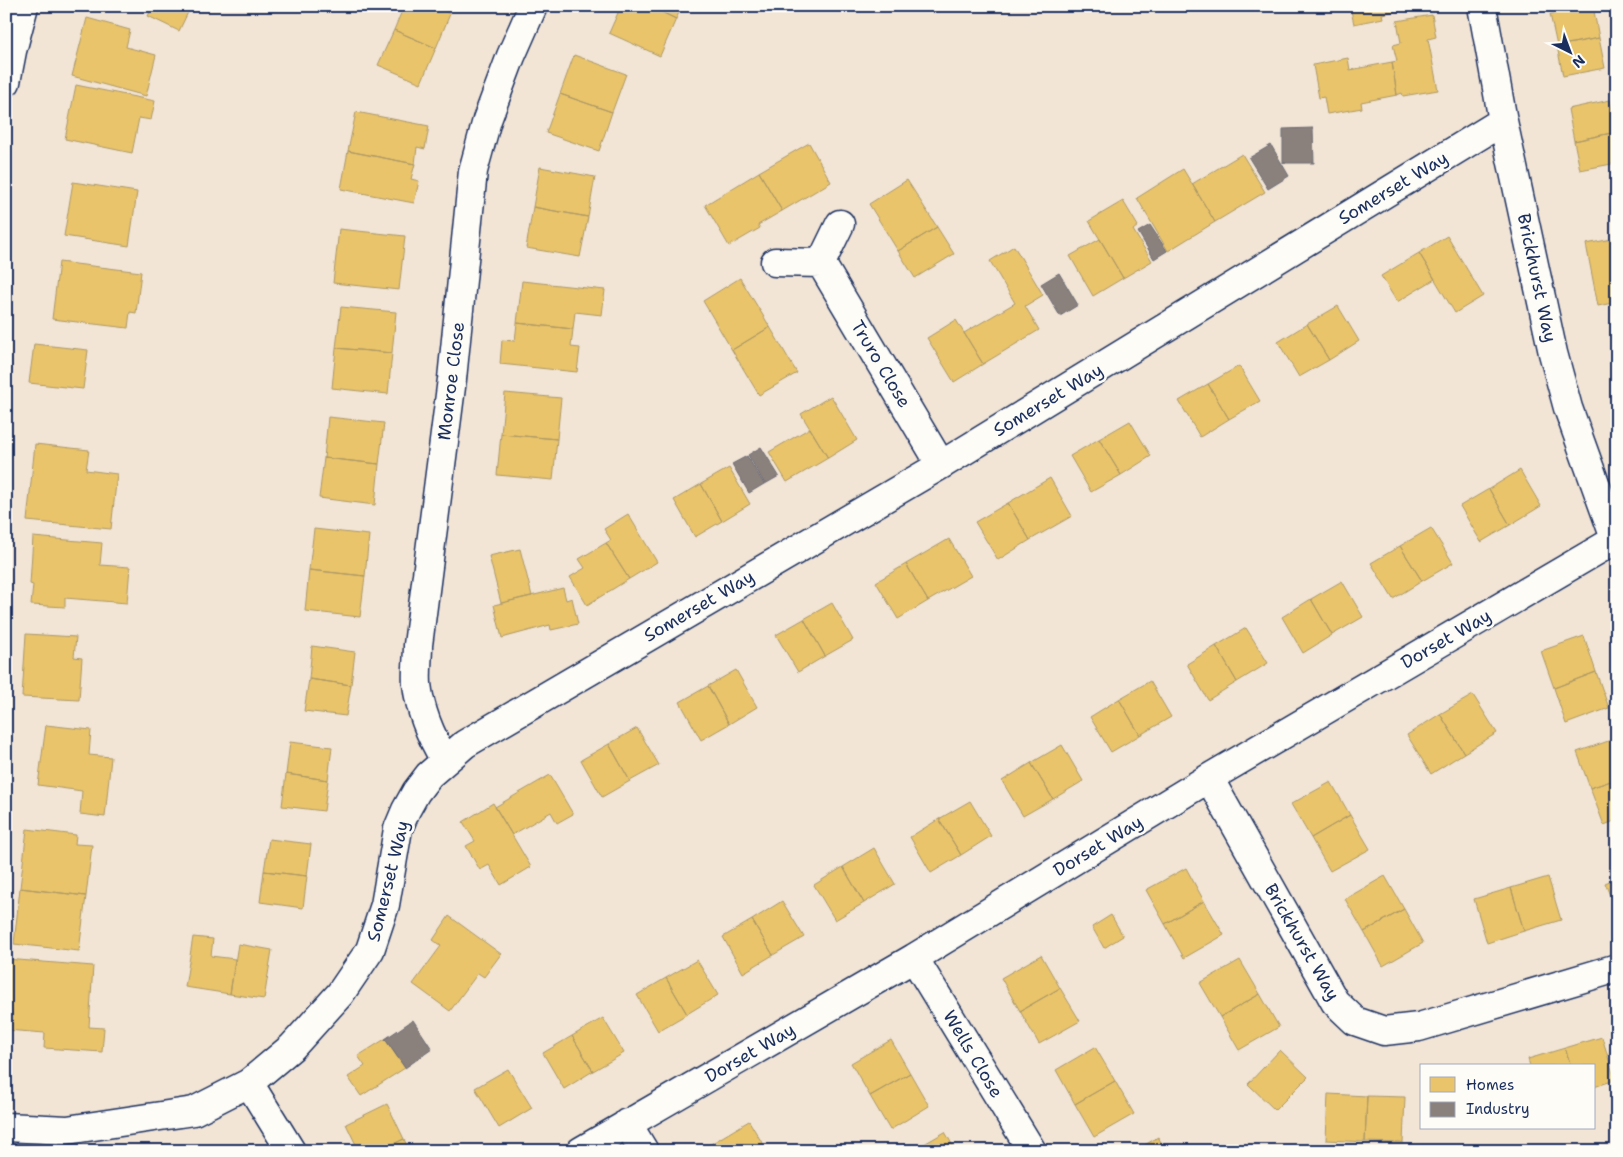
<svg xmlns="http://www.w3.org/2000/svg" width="1623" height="1157" font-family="'Shantell Sans',sans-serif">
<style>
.homes{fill:#e9c46a;stroke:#ab9766}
.industry{fill:#8a817c;stroke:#696873}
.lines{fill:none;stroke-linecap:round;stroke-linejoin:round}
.minor-casing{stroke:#1b2f5e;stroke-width:31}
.minor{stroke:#fdfcf7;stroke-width:28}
.labels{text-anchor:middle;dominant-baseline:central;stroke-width:5;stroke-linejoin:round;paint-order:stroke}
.street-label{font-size:18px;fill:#1b2f5e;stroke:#fdfcf7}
</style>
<rect width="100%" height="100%" fill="#f2e5d6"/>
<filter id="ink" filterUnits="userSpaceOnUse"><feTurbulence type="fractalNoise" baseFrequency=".02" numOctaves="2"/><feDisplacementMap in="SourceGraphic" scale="10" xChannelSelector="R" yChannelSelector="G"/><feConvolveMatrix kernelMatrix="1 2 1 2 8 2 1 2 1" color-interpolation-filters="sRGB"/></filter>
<g filter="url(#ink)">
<!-- homes -->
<path class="homes" d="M 153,6 L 191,6 L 179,31 L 148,16 Z
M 404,6 L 433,6 L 450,14 L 436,48 L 394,30 Z
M 621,6 L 649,6 L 676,19 L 660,56 L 609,33 Z
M 649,6 L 682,6 L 676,19 Z
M 1350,6 L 1421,6 L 1382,14 L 1383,18 L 1354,24 Z
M 1593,6 L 1599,38 L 1557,46 L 1550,14 Z
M 1432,15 L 1436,37 L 1428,39 L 1438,90 L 1403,96 L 1402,93 L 1397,95 L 1392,62 L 1397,61 L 1393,45 L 1401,43 L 1397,21 Z
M 87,18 L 130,30 L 126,47 L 156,55 L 146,96 L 72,76 Z
M 394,30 L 436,48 L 421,83 L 378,65 Z
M 1599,38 L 1605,68 L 1563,76 L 1557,46 Z
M 574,55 L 626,74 L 612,112 L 560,94 Z
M 1348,58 L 1350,70 L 1392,62 L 1397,95 L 1361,102 L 1362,108 L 1327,114 L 1324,97 L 1319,98 L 1313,65 Z
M 76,85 L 155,101 L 151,120 L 139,118 L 132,153 L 65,139 Z
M 560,94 L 612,112 L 599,151 L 546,133 Z
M 1610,100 L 1616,132 L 1574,141 L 1568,109 Z
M 356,112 L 429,126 L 425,149 L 417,147 L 415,164 L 348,151 Z
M 1616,132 L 1617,163 L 1580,170 L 1574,141 Z
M 809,143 L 831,182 L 782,211 L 759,172 Z
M 348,151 L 415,164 L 411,179 L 419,181 L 414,203 L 341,189 Z
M 1242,154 L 1265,192 L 1215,222 L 1192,184 Z
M 540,167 L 595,177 L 588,217 L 533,207 Z
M 1183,169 L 1215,222 L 1168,251 L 1137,198 Z
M 759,172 L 782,211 L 758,225 L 760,228 L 729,246 L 705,205 Z
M 907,180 L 937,227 L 898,251 L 869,204 Z
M 73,182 L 137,192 L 129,246 L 64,236 Z
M 1123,201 L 1138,226 L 1133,230 L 1152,261 L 1123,278 L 1089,221 Z
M 533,207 L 588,217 L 580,257 L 526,248 Z
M 937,227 L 954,254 L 915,278 L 898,251 Z
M 339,229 L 405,236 L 399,290 L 333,283 Z
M 1447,236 L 1483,296 L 1455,313 L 1419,253 Z
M 1617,238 L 1617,302 L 1598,306 L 1586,244 Z
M 1100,239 L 1123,278 L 1093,296 L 1070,256 Z
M 1014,246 L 1043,295 L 1025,306 L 1039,330 L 983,364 L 964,333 L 1015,303 L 990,261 Z
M 1419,253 L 1435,279 L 1397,302 L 1381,276 Z
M 59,262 L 141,272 L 136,313 L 130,312 L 128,328 L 52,319 Z
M 740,278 L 770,327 L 732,350 L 703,301 Z
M 522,281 L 605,290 L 602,315 L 575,312 L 573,329 L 517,323 Z
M 1338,306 L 1359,341 L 1329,360 L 1307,324 Z
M 341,307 L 396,312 L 392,353 L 336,348 Z
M 956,320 L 983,364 L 954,382 L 927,338 Z
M 517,323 L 573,329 L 571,347 L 580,348 L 577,372 L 500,364 L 502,340 L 515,341 Z
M 1307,324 L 1329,360 L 1299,377 L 1278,342 Z
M 770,327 L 797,373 L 759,395 L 732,350 Z
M 34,344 L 88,350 L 83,389 L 29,383 Z
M 336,348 L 392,353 L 388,394 L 332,388 Z
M 1239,366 L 1260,401 L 1229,419 L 1208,384 Z
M 1208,384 L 1229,419 L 1200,437 L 1179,401 Z
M 505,393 L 561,398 L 557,439 L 501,434 Z
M 831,396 L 857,440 L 828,458 L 801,414 Z
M 328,417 L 384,423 L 379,464 L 324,458 Z
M 1130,421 L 1151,456 L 1121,475 L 1099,439 Z
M 810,428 L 828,458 L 787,482 L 769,452 Z
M 501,434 L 557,439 L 553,480 L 497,475 Z
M 1099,439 L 1121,475 L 1091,492 L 1070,456 Z
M 35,444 L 89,450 L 86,470 L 117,474 L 111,529 L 27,521 Z
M 324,458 L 379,464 L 375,505 L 319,498 Z
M 729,468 L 750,504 L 722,521 L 701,484 Z
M 1520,470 L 1541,506 L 1510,525 L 1489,489 Z
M 1050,478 L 1072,516 L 1030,540 L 1008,503 Z
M 701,484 L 722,521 L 695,537 L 674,500 Z
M 1489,489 L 1510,525 L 1481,542 L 1460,506 Z
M 1008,503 L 1030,540 L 998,560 L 975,522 Z
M 628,514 L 657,562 L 629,579 L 606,543 L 611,540 L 604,529 Z
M 1431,528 L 1453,563 L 1422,581 L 1400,546 Z
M 314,529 L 369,535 L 365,576 L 309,570 Z
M 33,537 L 102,543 L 100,565 L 130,567 L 127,603 L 65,598 L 65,607 L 31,605 L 33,585 L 30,584 Z
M 949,539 L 971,576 L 928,601 L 906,564 Z
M 606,543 L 629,579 L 587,605 L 570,577 L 585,568 L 579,559 Z
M 1400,546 L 1422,581 L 1393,599 L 1371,563 Z
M 520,549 L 532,596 L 501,603 L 489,556 Z
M 906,564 L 928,601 L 898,619 L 876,582 Z
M 309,570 L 365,576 L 360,617 L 305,611 Z
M 1342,581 L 1363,617 L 1332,635 L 1311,599 Z
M 563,588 L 566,600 L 572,598 L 578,624 L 551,630 L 550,625 L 502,638 L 494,605 Z
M 1311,599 L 1332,635 L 1303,653 L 1282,617 Z
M 832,603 L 853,640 L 825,656 L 804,619 Z
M 804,619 L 825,656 L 798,672 L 776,635 Z
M 1246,628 L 1268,663 L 1237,682 L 1216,646 Z
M 26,634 L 76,637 L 74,657 L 82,658 L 79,700 L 22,697 Z
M 1584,636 L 1596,672 L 1554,688 L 1541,651 Z
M 312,646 L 355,652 L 351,685 L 309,679 Z
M 1216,646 L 1237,682 L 1208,700 L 1187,664 Z
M 736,670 L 757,707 L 729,724 L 708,686 Z
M 1596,672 L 1609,708 L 1566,724 L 1554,688 Z
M 309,679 L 351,685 L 346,716 L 304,711 Z
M 1150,681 L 1171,717 L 1140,735 L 1119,699 Z
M 708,686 L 729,724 L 701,740 L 680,702 Z
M 1473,695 L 1497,733 L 1464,753 L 1440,714 Z
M 1119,699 L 1140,735 L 1111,752 L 1090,717 Z
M 1440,714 L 1464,753 L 1431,774 L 1407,735 Z
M 46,725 L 91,730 L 89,755 L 111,757 L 105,817 L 80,814 L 82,791 L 38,785 Z
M 637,728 L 659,765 L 630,781 L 609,744 Z
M 1617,738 L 1617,779 L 1590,788 L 1577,752 Z
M 290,742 L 332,747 L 328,780 L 286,774 Z
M 609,744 L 630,781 L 602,797 L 581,760 Z
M 1062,745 L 1083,781 L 1053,799 L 1031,763 Z
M 1031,763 L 1053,799 L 1023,816 L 1002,781 Z
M 286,774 L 328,780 L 324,811 L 282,806 Z
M 550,775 L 573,814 L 557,823 L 551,812 L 512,835 L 495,807 Z
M 1617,779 L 1617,820 L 1604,825 L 1590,788 Z
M 1331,782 L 1350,815 L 1311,838 L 1291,804 Z
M 970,801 L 991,836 L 961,855 L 939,819 Z
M 493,803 L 531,867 L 501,885 L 489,865 L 480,870 L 466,846 L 475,841 L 463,822 Z
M 1350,815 L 1370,849 L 1330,871 L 1311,838 Z
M 939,819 L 961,855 L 931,873 L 910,837 Z
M 27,829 L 76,835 L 75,844 L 92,845 L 86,896 L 20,888 Z
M 269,839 L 311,844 L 307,876 L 264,871 Z
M 874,848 L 895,884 L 864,903 L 843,867 Z
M 843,867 L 864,903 L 835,920 L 814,885 Z
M 1186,868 L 1204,901 L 1165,924 L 1146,890 Z
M 264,871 L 307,876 L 303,908 L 260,902 Z
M 1385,876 L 1404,909 L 1364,932 L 1345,899 Z
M 1548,877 L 1561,920 L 1524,931 L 1511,888 Z
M 1617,878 L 1617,913 L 1605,883 Z
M 20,888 L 86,896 L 79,951 L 14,944 Z
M 1511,888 L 1524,931 L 1487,943 L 1474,899 Z
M 782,901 L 804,937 L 773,955 L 752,920 Z
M 1204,901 L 1224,935 L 1184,958 L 1165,924 Z
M 1404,909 L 1423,943 L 1383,966 L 1364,932 Z
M 1111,915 L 1123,936 L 1104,948 L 1092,927 Z
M 449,916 L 501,954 L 484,977 L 478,973 L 450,1011 L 413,984 L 441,946 L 433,940 Z
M 752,920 L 773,955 L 743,973 L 723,937 Z
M 193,937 L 213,939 L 211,956 L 235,959 L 230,994 L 185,987 Z
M 238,944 L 272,950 L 264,999 L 230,994 Z
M 1041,955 L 1060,988 L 1020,1011 L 1001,978 Z
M 6,959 L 93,966 L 89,1027 L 104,1028 L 102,1052 L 44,1048 L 45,1033 L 6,1030 Z
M 697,960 L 718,995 L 687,1014 L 666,978 Z
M 1240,960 L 1260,994 L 1220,1017 L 1200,983 Z
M 666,978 L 687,1014 L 658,1031 L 637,995 Z
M 1060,988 L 1080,1021 L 1039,1044 L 1020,1011 Z
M 1260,994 L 1279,1027 L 1239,1050 L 1220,1017 Z
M 603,1018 L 624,1053 L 593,1071 L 572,1036 Z
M 572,1036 L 593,1071 L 564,1089 L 543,1053 Z
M 1602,1037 L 1615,1080 L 1594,1087 L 1594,1066 L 1571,1066 L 1565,1048 Z
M 385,1039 L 405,1068 L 361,1096 L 348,1077 L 365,1066 L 358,1056 Z
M 891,1040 L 910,1073 L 870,1096 L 851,1063 Z
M 1095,1047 L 1115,1081 L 1075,1104 L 1056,1070 Z
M 1565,1048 L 1571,1066 L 1530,1066 L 1528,1059 Z
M 1280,1050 L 1308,1077 L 1275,1110 L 1248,1084 Z
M 508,1069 L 532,1108 L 499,1128 L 475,1088 Z
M 910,1073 L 929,1106 L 890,1130 L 870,1096 Z
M 1115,1081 L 1134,1114 L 1094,1137 L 1075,1104 Z
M 1328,1094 L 1367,1096 L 1365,1142 L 1326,1140 Z
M 1367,1096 L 1405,1097 L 1403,1143 L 1365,1142 Z
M 387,1104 L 404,1139 L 378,1151 L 359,1151 L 346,1124 Z
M 749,1121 L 767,1151 L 713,1151 L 709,1145 Z
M 945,1132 L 956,1151 L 912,1151 Z
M 1158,1137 L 1166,1151 L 1135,1151 Z
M 404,1139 L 409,1151 L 378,1151 Z"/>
<!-- industry -->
<path class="industry" d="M 1313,128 L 1314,163 L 1283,163 L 1283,129 Z
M 1271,145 L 1289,176 L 1268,189 L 1249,158 Z
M 1150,225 L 1167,251 L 1154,259 L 1138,232 Z
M 1059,273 L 1078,305 L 1060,316 L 1041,284 Z
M 761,447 L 779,476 L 765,484 L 748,455 Z
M 747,456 L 764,484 L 749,493 L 732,464 Z
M 413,1020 L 432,1049 L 405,1068 L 385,1039 Z"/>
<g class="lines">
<!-- minor casing -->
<g class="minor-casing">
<path id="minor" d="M 1482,6 L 1503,121 L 1553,353 L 1568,408 L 1617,544
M 6,82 L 12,51 L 24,6
M 775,262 L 821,263 L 840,224
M 821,263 L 941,465
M 445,760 C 431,737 420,711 417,684 C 416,671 418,658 418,645 L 452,379 L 473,171 L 487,120 L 511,56 L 533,6
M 1209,778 L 1335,1002 L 1355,1021 L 1384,1031 L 1419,1027 L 1617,968
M 914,958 L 1032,1151
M 249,1083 L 291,1151
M 627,1123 L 644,1151
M 6,1127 L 67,1130 L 194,1111 L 249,1083 L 292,1047 L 340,994 L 370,950 L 385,905 L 398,829 L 406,810 L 416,792 L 429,775 L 465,744 L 941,465 L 1503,121
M 581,1151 L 914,958 L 1209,778 L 1615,540"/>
</g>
<!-- minor -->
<use href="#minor" class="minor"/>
</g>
</g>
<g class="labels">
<!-- street labels -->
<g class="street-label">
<text transform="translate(1393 188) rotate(-31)">Somerset Way</text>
<text transform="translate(1537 278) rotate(78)">Brickhurst Way</text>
<text transform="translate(881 364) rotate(59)">Truro Close</text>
<text transform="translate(451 381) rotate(-83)">Monroe Close</text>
<text transform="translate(1048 400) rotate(-31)">Somerset Way</text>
<text transform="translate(699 606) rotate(-30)">Somerset Way</text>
<text transform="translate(1446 639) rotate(-30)">Dorset Way</text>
<text transform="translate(1098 846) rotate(-31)">Dorset Way</text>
<text transform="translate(388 881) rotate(-76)">Somerset Way</text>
<text transform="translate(1302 942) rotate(60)">Brickhurst Way</text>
<text transform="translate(750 1053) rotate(-30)">Dorset Way</text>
<text transform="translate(973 1054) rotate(59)">Wells Close</text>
</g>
</g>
<!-- margin -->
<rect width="1623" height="1157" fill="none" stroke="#fdfcf7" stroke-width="25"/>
<rect x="12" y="12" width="1598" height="1132" fill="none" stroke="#1b2f5e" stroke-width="2" filter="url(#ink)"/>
<!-- legend -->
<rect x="1420" y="1064" width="175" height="65" fill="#fdfcf7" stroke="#a3aaba"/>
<rect x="1430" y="1077" width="25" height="15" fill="#e9c46a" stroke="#a3aaba"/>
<text x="1466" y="1090" font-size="15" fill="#1b2f5e">Homes</text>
<rect x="1430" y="1102" width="25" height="15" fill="#8a817c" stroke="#a3aaba"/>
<text x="1466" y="1114" font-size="15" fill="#1b2f5e">Industry</text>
<!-- north arrow -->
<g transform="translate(1570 52) rotate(138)" stroke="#fdfcf7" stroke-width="4" paint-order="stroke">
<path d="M0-4L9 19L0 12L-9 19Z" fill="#1b2f5e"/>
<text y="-8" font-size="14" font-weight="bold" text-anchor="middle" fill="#1b2f5e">N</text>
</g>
</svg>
